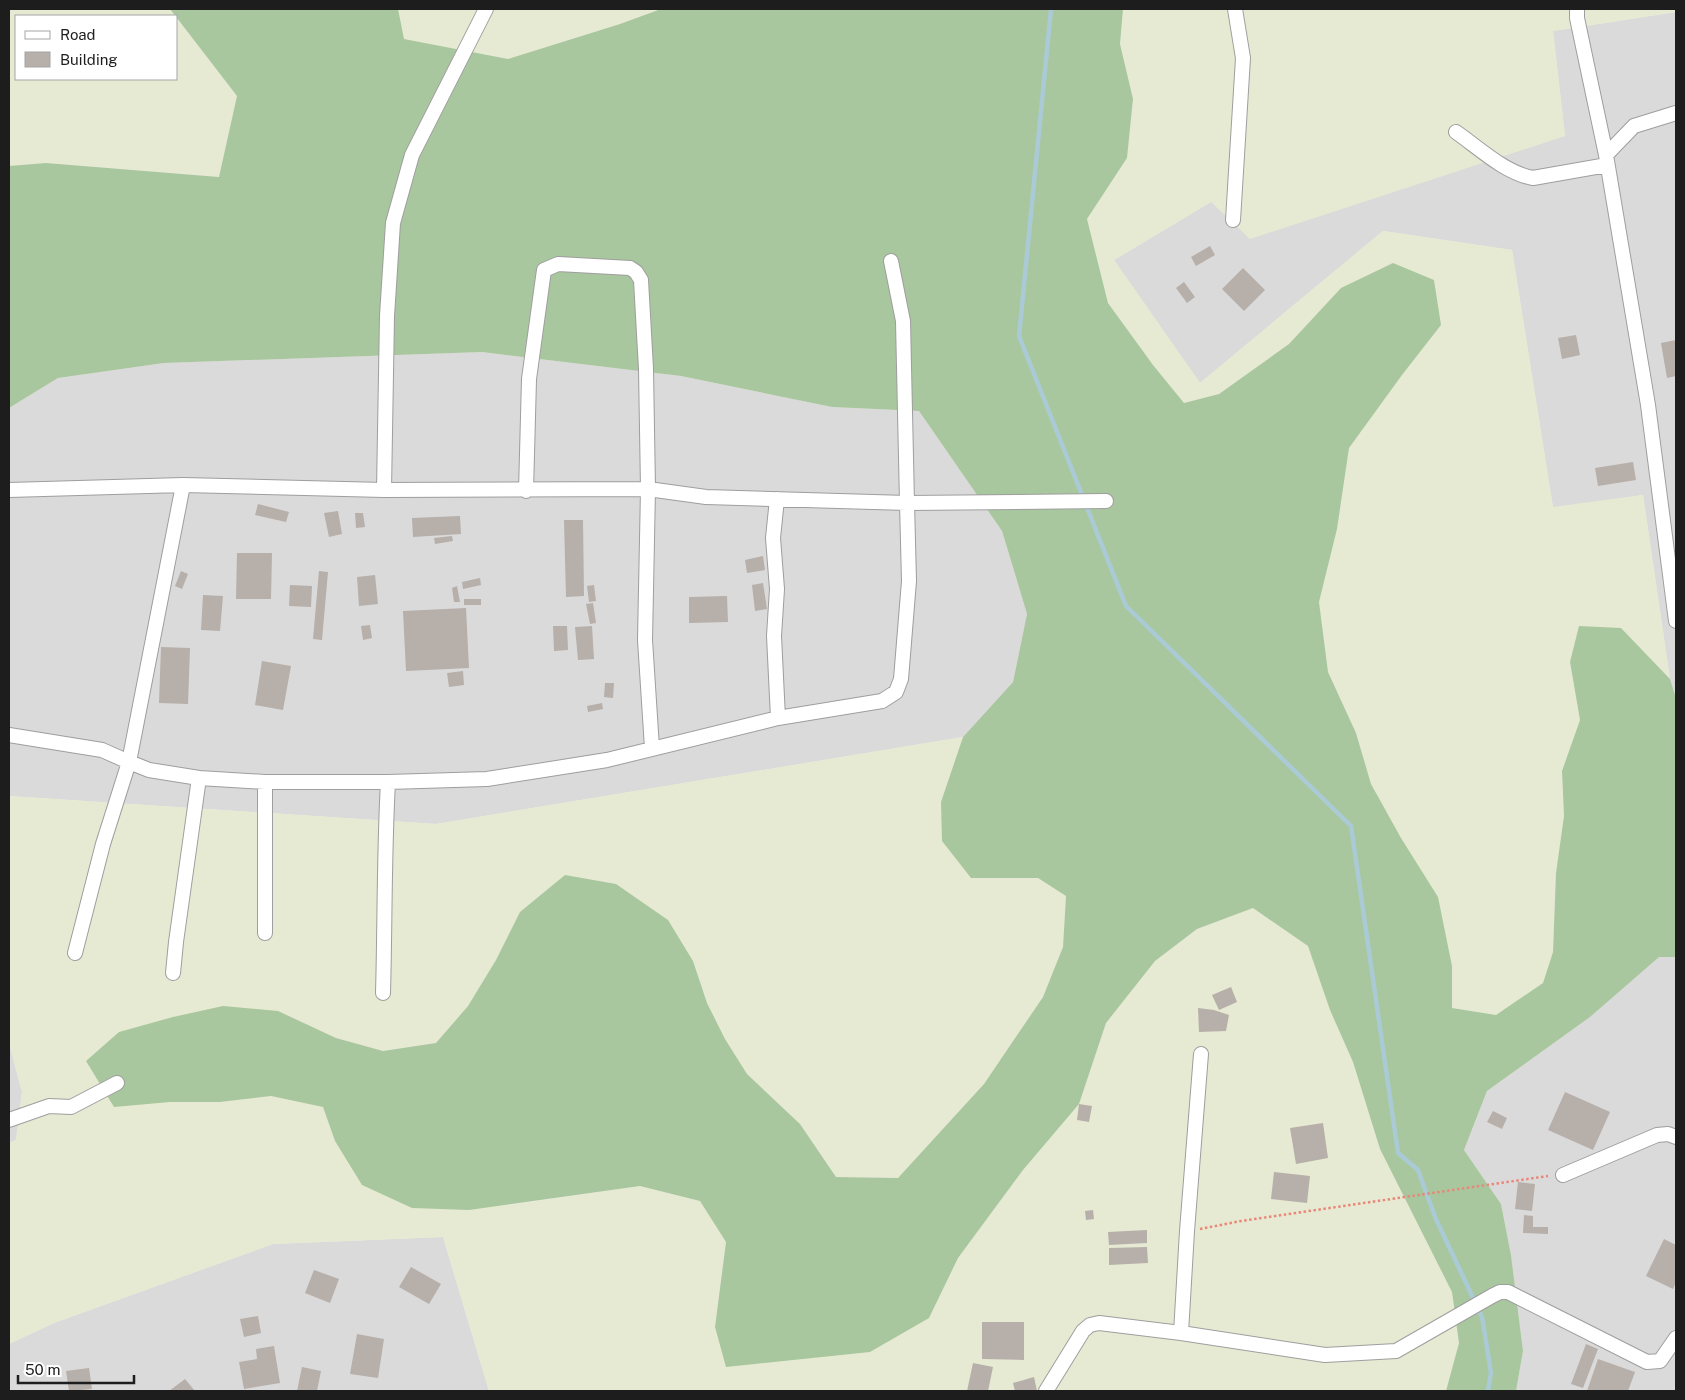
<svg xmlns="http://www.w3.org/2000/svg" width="1685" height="1400" font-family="'Public Sans',sans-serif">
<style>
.residential{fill:#dbdada}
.farmland{fill:#e7ead2}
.forest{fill:#a9c79e}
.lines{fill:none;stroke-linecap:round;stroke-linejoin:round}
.stream{stroke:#aacbd5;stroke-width:4.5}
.building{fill:#b6afaa}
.street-casing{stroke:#9e9e9e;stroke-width:16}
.path{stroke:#e8887a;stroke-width:2.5;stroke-dasharray:2.5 2.5;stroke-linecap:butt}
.street{stroke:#fff;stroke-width:14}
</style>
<rect width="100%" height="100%" fill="#edeae4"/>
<!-- residential -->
<path class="residential" d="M 1676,12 L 1676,698 L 1670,679 L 1643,495 L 1553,508 L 1512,250 L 1383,231 L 1200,383 L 1114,260 L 1211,202 L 1565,136 L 1553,31 Z
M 482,352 L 681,376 L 832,407 L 919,411 L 1002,531 L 1027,614 L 1013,682 L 963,737 L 436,824 L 9,796 L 10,1047 L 22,1092 L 16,1140 L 9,1143 L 9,408 L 58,378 L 164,363 Z
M 1659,956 L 1676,957 L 1676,1391 L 1516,1391 L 1523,1351 L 1511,1255 L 1501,1204 L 1464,1150 L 1487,1091 L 1590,1017 Z
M 443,1237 L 489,1391 L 9,1391 L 9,1344 L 54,1323 L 273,1244 Z"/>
<!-- farmland -->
<path class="farmland" d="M 9,9 L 170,9 L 176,16 L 16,16 L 16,79 L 176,79 L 176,17 L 237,96 L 219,177 L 46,163 L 9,166 Z
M 398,9 L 661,9 L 620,24 L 508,59 L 404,39 Z
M 1123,9 L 1676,9 L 1676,12 L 1553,31 L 1565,136 L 1250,239 L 1211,202 L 1114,260 L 1200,383 L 1383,231 L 1512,250 L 1553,507 L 1643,495 L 1670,679 L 1621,628 L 1570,662 L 1580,720 L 1562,771 L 1564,816 L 1556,873 L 1553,952 L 1543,983 L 1496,1015 L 1452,1008 L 1452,966 L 1401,838 L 1371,784 L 1356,733 L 1328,672 L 1319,602 L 1337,529 L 1349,448 L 1402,375 L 1441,325 L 1341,288 L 1289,344 L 1219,394 L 1184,403 L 1153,365 L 1108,303 L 1087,219 L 1127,158 L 1133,99 L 1120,44 Z
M 963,737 L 941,802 L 971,878 L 1038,878 L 1066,896 L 1063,947 L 1043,997 L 984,1084 L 898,1178 L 836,1177 L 800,1124 L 747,1074 L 725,1039 L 707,1003 L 693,961 L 496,960 L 468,1006 L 436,1043 L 383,1051 L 336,1038 L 278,1011 L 170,1102 L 220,1102 L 271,1096 L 323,1107 L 335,1141 L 509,1205 L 640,1186 L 700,1201 L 726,1242 L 715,1327 L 929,1318 L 958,1258 L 1023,1170 L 1079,1104 L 1106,1023 L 1155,961 L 1197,929 L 1253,908 L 1308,945 L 1330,1010 L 1353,1062 L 1380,1149 L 1452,1292 L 1459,1343 L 1446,1391 L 489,1391 L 443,1237 L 273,1244 L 54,1323 L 9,1344 L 9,1143 L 16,1140 L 22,1092 L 10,1047 L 9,796 L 436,824 Z"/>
<!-- forest -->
<path class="forest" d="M 170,9 L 398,9 L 404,39 L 508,59 L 620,24 L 661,9 L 1123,9 L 1120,44 L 1133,99 L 1127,158 L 1087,219 L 1108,303 L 1153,365 L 1184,403 L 1219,394 L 1289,344 L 1341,288 L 1393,263 L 1434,280 L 1441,325 L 1402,375 L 1349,448 L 1337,529 L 1319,602 L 1328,672 L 1356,733 L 1371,784 L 1401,838 L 1438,897 L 1452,966 L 1452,1008 L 1496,1015 L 1543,983 L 1553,952 L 1556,873 L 1564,816 L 1562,771 L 1580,720 L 1570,662 L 1579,626 L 1621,628 L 1670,679 L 1676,698 L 1676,957 L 1659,957 L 1590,1017 L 1487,1091 L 1464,1150 L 1501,1204 L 1511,1255 L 1523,1351 L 1516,1391 L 1446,1391 L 1459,1343 L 1452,1292 L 1380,1149 L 1353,1062 L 1330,1010 L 1308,946 L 1253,908 L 1197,929 L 1155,961 L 1106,1023 L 1079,1104 L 1023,1170 L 958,1258 L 929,1318 L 870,1352 L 726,1367 L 715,1327 L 726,1242 L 700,1201 L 640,1186 L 469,1210 L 412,1208 L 362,1185 L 335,1141 L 323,1107 L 271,1096 L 220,1102 L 170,1102 L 114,1107 L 86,1061 L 119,1032 L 173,1017 L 223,1006 L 278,1011 L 336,1038 L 383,1051 L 436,1043 L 468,1006 L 496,960 L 520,912 L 565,875 L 616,884 L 668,920 L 693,961 L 707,1003 L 725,1039 L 747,1074 L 800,1124 L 836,1177 L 898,1178 L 984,1084 L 1043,997 L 1063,947 L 1066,896 L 1038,878 L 971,878 L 942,841 L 941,802 L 963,737 L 1013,682 L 1027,614 L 1002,531 L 919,411 L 832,407 L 681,376 L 482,352 L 164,363 L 58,378 L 9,408 L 9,166 L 46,163 L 219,177 L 237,96 Z"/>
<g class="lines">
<!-- stream -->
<path class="stream" d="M 1051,9 L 1019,336 L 1126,606 L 1351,826 L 1398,1153 L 1418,1170 L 1435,1217 L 1482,1317 L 1491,1373 L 1488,1391"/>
</g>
<!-- building -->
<path class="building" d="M 1210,246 L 1215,255 L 1196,266 L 1191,257 Z
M 1243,268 L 1265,290 L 1244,311 L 1222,289 Z
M 1184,282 L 1195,297 L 1187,303 L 1176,288 Z
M 1576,335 L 1580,355 L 1562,359 L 1558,338 Z
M 1676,340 L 1676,376 L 1667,378 L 1661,343 Z
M 1633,462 L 1636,480 L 1598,486 L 1595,468 Z
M 258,504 L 289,512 L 286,522 L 255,515 Z
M 338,511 L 342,534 L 329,537 L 324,513 Z
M 355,513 L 363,513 L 365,527 L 356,528 Z
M 460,516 L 461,534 L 413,537 L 412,518 Z
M 564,520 L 583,520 L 584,596 L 566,597 Z
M 452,536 L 453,541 L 435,544 L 434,538 Z
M 237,553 L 272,553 L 271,599 L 236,599 Z
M 763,556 L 765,570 L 747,573 L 745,560 Z
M 181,571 L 188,574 L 182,589 L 175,586 Z
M 319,571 L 328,572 L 322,640 L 313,639 Z
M 375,575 L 378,604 L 359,606 L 357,577 Z
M 480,578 L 481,585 L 463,589 L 462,582 Z
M 763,583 L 767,609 L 755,611 L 752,585 Z
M 290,585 L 312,586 L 311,607 L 289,606 Z
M 594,585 L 596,601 L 589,602 L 587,586 Z
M 457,586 L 460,602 L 454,602 L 452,588 Z
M 203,595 L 223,596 L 220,631 L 201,630 Z
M 727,596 L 728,622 L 689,623 L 689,597 Z
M 464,599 L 481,599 L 481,605 L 464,605 Z
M 593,603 L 596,623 L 590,624 L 586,604 Z
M 466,608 L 469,668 L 406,671 L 403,611 Z
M 370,625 L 372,638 L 363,640 L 361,626 Z
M 553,626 L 567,626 L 568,650 L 554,651 Z
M 592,626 L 594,659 L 578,660 L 575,627 Z
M 161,647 L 190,648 L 188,704 L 159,703 Z
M 262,661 L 291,666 L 283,710 L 255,705 Z
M 463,671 L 464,685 L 449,687 L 447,673 Z
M 605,683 L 614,683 L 613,698 L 604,697 Z
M 602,703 L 603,709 L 588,712 L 587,706 Z
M 1231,987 L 1237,1002 L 1219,1010 L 1212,995 Z
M 1198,1008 L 1214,1010 L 1229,1015 L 1226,1031 L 1199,1032 Z
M 1565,1092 L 1610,1112 L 1593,1150 L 1548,1130 Z
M 1079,1104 L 1092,1106 L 1089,1122 L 1077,1120 Z
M 1493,1111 L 1507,1118 L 1502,1129 L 1487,1122 Z
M 1323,1123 L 1328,1158 L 1296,1164 L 1290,1128 Z
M 1274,1172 L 1310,1176 L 1307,1203 L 1271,1199 Z
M 1518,1182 L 1535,1184 L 1532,1211 L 1515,1209 Z
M 1093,1210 L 1094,1219 L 1086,1220 L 1085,1211 Z
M 1524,1215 L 1533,1216 L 1533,1227 L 1548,1227 L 1548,1234 L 1523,1233 Z
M 1147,1230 L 1147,1243 L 1109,1245 L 1108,1232 Z
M 1664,1239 L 1676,1245 L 1676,1282 L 1673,1289 L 1646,1276 Z
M 1147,1247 L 1148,1263 L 1109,1265 L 1109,1248 Z
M 411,1267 L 441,1284 L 429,1304 L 399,1287 Z
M 314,1270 L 339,1279 L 330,1303 L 305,1293 Z
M 258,1316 L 261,1333 L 244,1337 L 240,1319 Z
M 982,1322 L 1024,1322 L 1024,1360 L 982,1359 Z
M 357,1334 L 384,1339 L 378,1378 L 350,1374 Z
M 1586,1344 L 1598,1349 L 1583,1388 L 1571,1384 Z
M 274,1346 L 280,1383 L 244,1389 L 239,1362 L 257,1359 L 256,1349 Z
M 1598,1359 L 1635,1372 L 1628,1391 L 1587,1391 Z
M 973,1363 L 993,1367 L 988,1391 L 967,1391 Z
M 302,1367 L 321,1371 L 317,1391 L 297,1391 Z
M 89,1368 L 92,1389 L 69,1391 L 66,1371 Z
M 1034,1377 L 1037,1391 L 1015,1391 L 1013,1383 Z
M 185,1379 L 195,1391 L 169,1391 Z"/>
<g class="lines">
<!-- street casing -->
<g class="street-casing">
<path id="street" d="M 1577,9 L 1577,18 L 1606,155 L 1648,405 L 1676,621
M 1456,132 C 1479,148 1505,173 1533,178 L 1607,165
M 1606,155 L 1634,126 L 1676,113
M 1233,220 L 1243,58 L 1235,9
M 891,261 L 903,321 L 907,503 L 1106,501
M 9,490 L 183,485 L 384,490 L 648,489 L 706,497 L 907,503 L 909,581 L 901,679 L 896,692 L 882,701 L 778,718 L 607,760 L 487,779 L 388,782
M 384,490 L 387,316 L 393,223 L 412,155 L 486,9
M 526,491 L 529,379 L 544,270 L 558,264 L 630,268 L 636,272 L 641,280 L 646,369 L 648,489 L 645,640 L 652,748
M 777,499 L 773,538 L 777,589 L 774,636 L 778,718
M 9,735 L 102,750 L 129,762 L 103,844 L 75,953
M 199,778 L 265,782 L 265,933
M 265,782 L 388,782 C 384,853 385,923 383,993
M 173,973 L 176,942 L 199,778 L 149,770 L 129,762 L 183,485
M 9,1120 L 49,1106 L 71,1107 L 117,1083
M 1563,1175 L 1657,1135 L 1668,1134 L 1676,1137
M 1181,1333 L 1187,1231 L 1201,1054
M 1046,1391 L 1083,1331 L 1090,1325 L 1099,1323 L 1181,1333 L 1325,1355 L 1396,1351 L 1492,1296 L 1500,1292 L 1508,1292 L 1647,1362 L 1660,1361 L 1676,1338"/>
</g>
<!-- path -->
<path class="path" d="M 1200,1229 L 1241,1221 L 1548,1176"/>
<!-- street -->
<use href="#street" class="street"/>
</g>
<!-- border -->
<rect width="1685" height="1400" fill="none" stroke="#1d1d1d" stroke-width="20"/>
<!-- legend -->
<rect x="15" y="15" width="162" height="65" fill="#ffffff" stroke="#a5a5a5"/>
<rect x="25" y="31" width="25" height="8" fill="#ffffff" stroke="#a5a5a5"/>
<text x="60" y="40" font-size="15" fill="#1d1d1d">Road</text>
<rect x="25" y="52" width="25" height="15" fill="#b6afaa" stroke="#a5a5a5"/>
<text x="60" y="65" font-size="15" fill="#1d1d1d">Building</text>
<!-- scale -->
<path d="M18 1375v8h116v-8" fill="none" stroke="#1d1d1d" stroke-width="2.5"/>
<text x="25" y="1375" font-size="15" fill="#1d1d1d" stroke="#ffffff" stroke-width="4" paint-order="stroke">50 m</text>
</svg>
